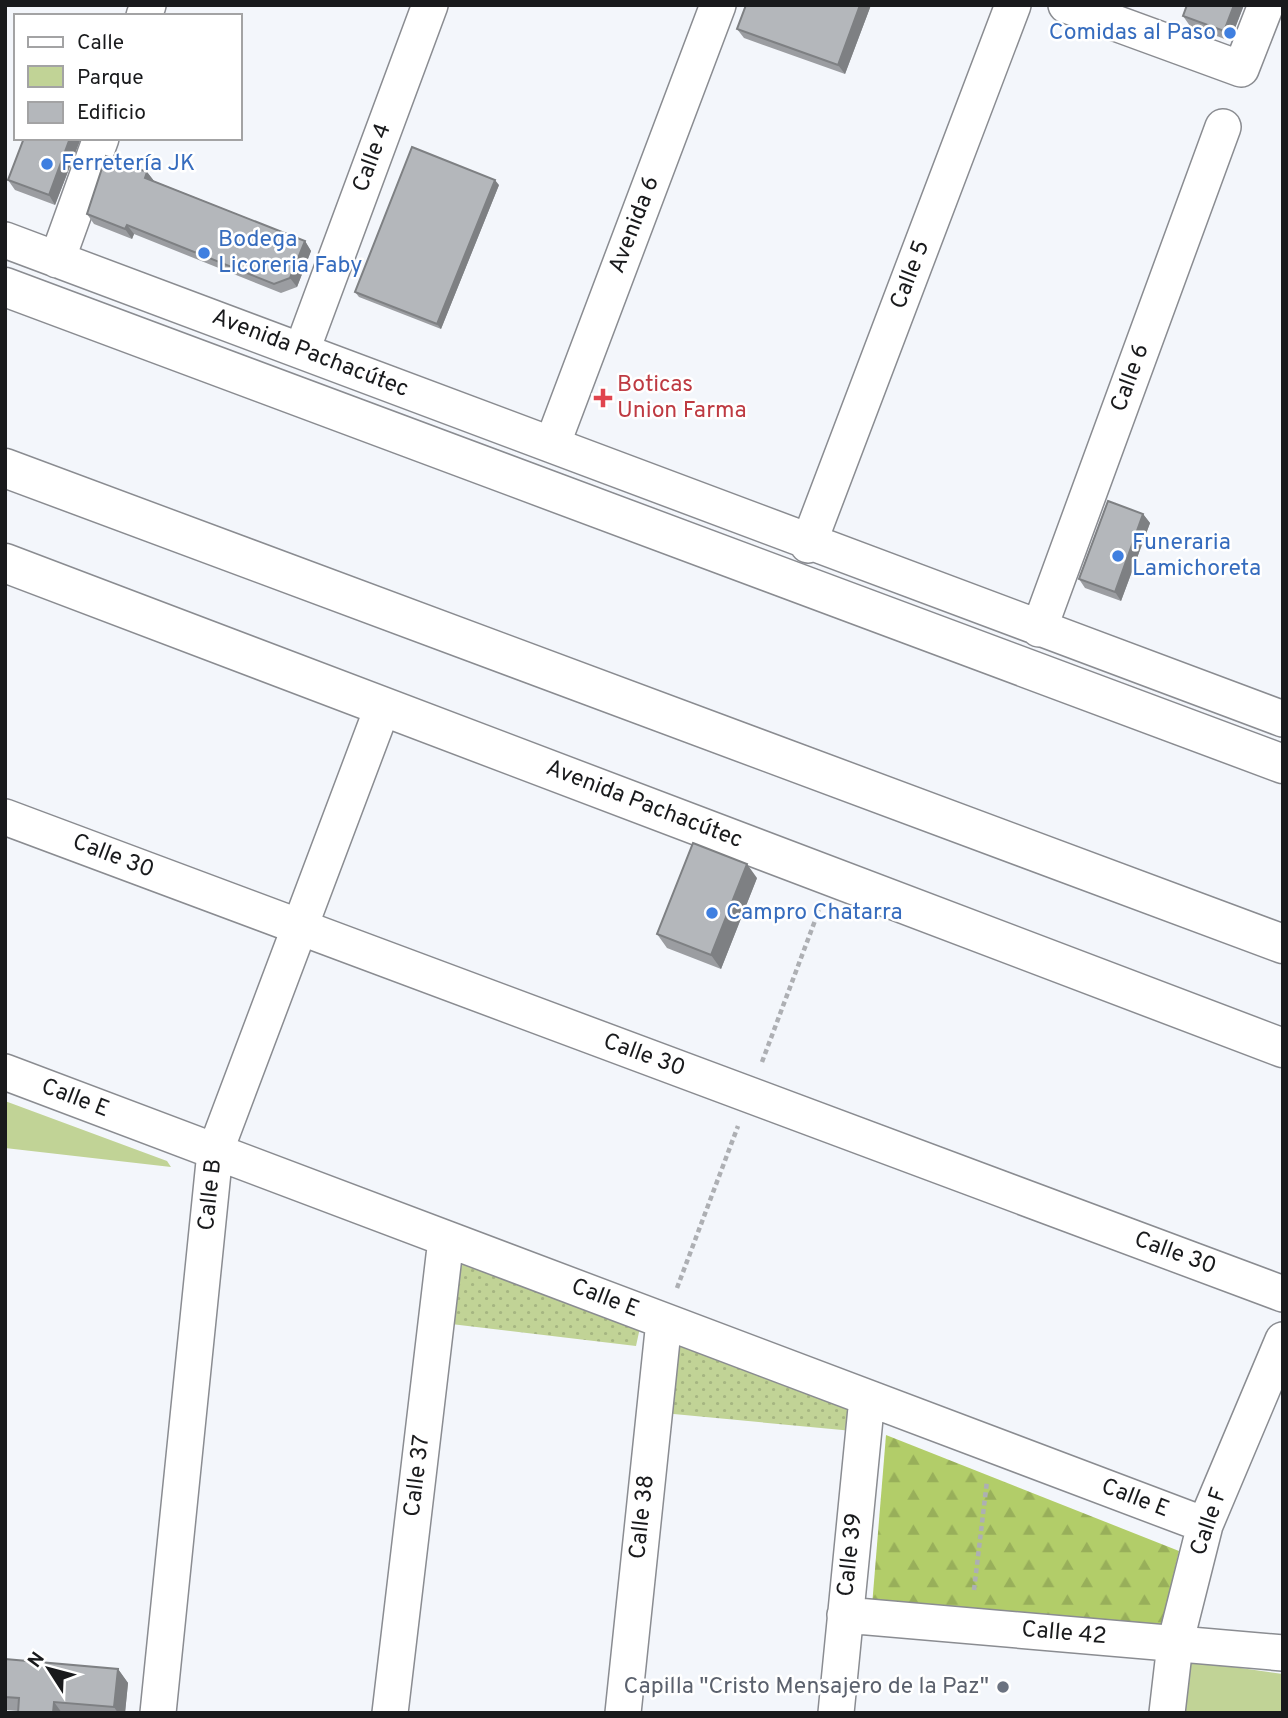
<svg xmlns="http://www.w3.org/2000/svg" width="1288" height="1718" font-family="Overpass,sans-serif">
<style>
.forest{fill:url(#forest-firs)}
.park{fill:#c1d396}
.garden{fill:url(#garden-dots)}
.lines{fill:none;stroke-linecap:round;stroke-linejoin:round}
.street-casing{stroke:#8a8c91;stroke-width:38}
.secondary-casing{stroke:#8a8c91;stroke-width:41}
.primary-casing{stroke:#8a8c91;stroke-width:41}
.path{stroke:#adafb3;stroke-width:4.5;stroke-dasharray:5 3.5;stroke-linecap:butt}
.street{stroke:#fff;stroke-width:35}
.secondary{stroke:#fff;stroke-width:38}
.primary{stroke:#fff;stroke-width:38}
.wall{fill:#9b9da1}
.shaded-wall{fill:#7e8083}
.building{fill:#b4b7bb;stroke:#7e8083;stroke-width:2}
.shop-dot{fill:#3f7fe0;stroke:#fff;stroke-width:2.5}
.health-dot{fill:#e0444e;stroke:#fff;stroke-width:2.5}
.worship-dot{fill:#6b7280;stroke:#fff;stroke-width:2.5}
.labels{text-anchor:middle;dominant-baseline:central;stroke-width:5;stroke-linejoin:round;paint-order:stroke}
.shop-label{font-size:23px;fill:#366cbe;stroke:#fff;text-anchor:start}
.street-label{font-size:23px;fill:#191a1c;stroke:#fff}
.health-label{font-size:23px;fill:#be3a42;stroke:#fff;text-anchor:start}
.worship-label{font-size:23px;fill:#5b616d;stroke:#fff;text-anchor:end}
</style>
<defs>
<pattern id="forest-firs" width="22" height="20" patternUnits="userSpaceOnUse" patternTransform="scale(1.75)"><rect width="22" height="20" fill="#b2cd69"/><path d="M5 1l3.5 6h-7zM16 11l3.5 6h-7z" fill="#98af5a"/></pattern>
<pattern id="garden-dots" width="8" height="8" patternUnits="userSpaceOnUse" patternTransform="scale(1.75)"><rect width="8" height="8" fill="#c1d396"/><path d="M2 2h.1M6 6h.1" fill="none" stroke="#a5b581" stroke-width="1.8" stroke-linecap="round"/></pattern>
</defs>
<rect width="100%" height="100%" fill="#f3f6fb"/>
<!-- forest -->
<path class="forest" d="M 886,1435 L 1179,1551 L 1160,1632 L 872,1606 Z"/>
<!-- park -->
<path class="park" d="M 5,1101 L 167,1161 L 171,1167 L 5,1148 Z
M 1185,1660 L 1283,1674 L 1283,1713 L 1180,1713 Z"/>
<!-- garden -->
<path class="garden" d="M 461,1258 L 641,1323 L 636,1346 L 451,1324 Z
M 673,1340 L 858,1408 L 853,1431 L 663,1413 Z"/>
<g class="lines">
<!-- street casing -->
<g class="street-casing">
<path id="street" d="M 1066,5 L 1241,69 L 1266,5
M 144,16 L 148,5
M 5,240 C 430,401 856,561 1283,719
M 57,260 L 101,138
M 302,350 L 430,5
M 552,445 L 718,5
M 808,545 L 1013,5
M 1039,629 L 1223,127
M 5,817 L 1283,1294
M 5,1072 L 1205,1525
M 845,1615 L 1283,1653
M 158,1713 L 215,1152 L 383,706
M 390,1713 L 446,1239
M 623,1713 L 664,1321
M 836,1713 L 867,1398
M 1167,1713 L 1175,1644 L 1205,1525 L 1283,1340"/>
</g>
<!-- secondary casing -->
<g class="secondary-casing">
<path id="secondary" d="M 5,563 L 1283,1048"/>
</g>
<!-- primary casing -->
<g class="primary-casing">
<path id="primary" d="M 5,287 L 1283,764
M 5,468 L 1283,944"/>
</g>
<!-- path -->
<path class="path" d="M 762,1062 L 819,910
M 677,1288 L 738,1126
M 974,1590 L 987,1481"/>
<!-- street -->
<use href="#street" class="street"/>
<!-- secondary -->
<use href="#secondary" class="secondary"/>
<!-- primary -->
<use href="#primary" class="primary"/>
</g>
<!-- wall -->
<path class="wall" d="M 871,5 L 845,74 L 744,38 L 737,29 Z
M 1244,5 L 1230,41 L 1190,26 L 1183,16 Z
M 24,138 L 81,138 L 55,205 L 15,190 L 8,180 Z
M 147,172 L 154,181 L 305,241 L 311,251 L 297,287 L 281,293 L 134,234 L 132,239 L 94,224 L 87,214 Z
M 499,185 L 441,329 L 359,297 L 355,292 Z
M 1143,514 L 1150,523 L 1121,601 L 1085,588 L 1079,579 Z
M 757,878 L 721,969 L 667,948 L 657,934 Z
M 5,1659 L 118,1669 L 128,1683 L 125,1713 L 18,1713 L 18,1711 L 5,1710 Z"/>
<!-- shaded-wall -->
<path class="shaded-wall" d="M 860,5 L 871,5 L 845,74 L 838,65 Z
M 1234,5 L 1244,5 L 1230,41 L 1224,31 Z
M 70,138 L 81,138 L 55,205 L 49,195 Z
M 147,172 L 154,181 L 145,178 Z
M 495,180 L 499,185 L 441,329 L 437,324 Z
M 127,225 L 134,234 L 132,239 L 125,229 Z
M 305,241 L 311,251 L 297,287 L 290,278 Z
M 1143,514 L 1150,523 L 1121,601 L 1115,592 Z
M 747,864 L 757,878 L 721,969 L 711,955 Z
M 118,1669 L 128,1683 L 125,1713 L 118,1713 L 114,1707 Z
M 54,1702 L 62,1713 L 53,1713 Z"/>
<!-- building -->
<path class="building" d="M 746,5 L 860,5 L 838,65 L 737,29 Z
M 1187,5 L 1234,5 L 1224,31 L 1183,16 Z
M 24,138 L 70,138 L 49,195 L 8,180 Z
M 412,147 L 495,180 L 437,324 L 355,292 Z
M 106,156 L 147,172 L 145,178 L 305,241 L 290,278 L 274,284 L 127,225 L 125,229 L 87,214 Z
M 1108,501 L 1143,514 L 1115,592 L 1079,579 Z
M 693,843 L 747,864 L 711,955 L 657,934 Z
M 5,1659 L 118,1669 L 114,1707 L 54,1702 L 53,1713 L 18,1713 L 19,1698 L 5,1697 Z"/>
<!-- markers -->
<g class="shop-dot">
<circle cx="1230" cy="33" r="7"/>
<circle cx="47" cy="164" r="7"/>
<circle cx="204" cy="253" r="7"/>
<circle cx="1118" cy="556" r="7"/>
<circle cx="712" cy="913" r="7"/>
</g>
<path class="health-dot" d="M599.5 387.5h7v7h7v7h-7v7h-7v-7h-7v-7h7z"/>
<circle class="worship-dot" cx="1003" cy="1687" r="7"/>
<g class="labels">
<!-- shop labels -->
<g class="shop-label">
<text x="1216" y="33" text-anchor="end">Comidas al Paso</text>
<text x="61" y="164">Ferretería JK</text>
<text x="218" y="240">Bodega<tspan x="218" dy="26">Licoreria Faby</tspan></text>
<text x="1132" y="543">Funeraria<tspan x="1132" dy="26">Lamichoreta</tspan></text>
<text x="726" y="913">Campro Chatarra</text>
</g>
<!-- street labels -->
<g class="street-label">
<text transform="translate(373 158) rotate(-70)">Calle 4</text>
<text transform="translate(635 225) rotate(-69)">Avenida 6</text>
<text transform="translate(911 275) rotate(-69)">Calle 5</text>
<text transform="translate(310 354) rotate(21)">Avenida Pachacútec</text>
<text transform="translate(1131 378) rotate(-70)">Calle 6</text>
<text transform="translate(644 805) rotate(21)">Avenida Pachacútec</text>
<text transform="translate(113 857) rotate(21)">Calle 30</text>
<text transform="translate(644 1056) rotate(20)">Calle 30</text>
<text transform="translate(75 1099) rotate(21)">Calle E</text>
<text transform="translate(211 1195) rotate(-84)">Calle B</text>
<text transform="translate(1175 1254) rotate(20)">Calle 30</text>
<text transform="translate(605 1299) rotate(21)">Calle E</text>
<text transform="translate(418 1476) rotate(-83)">Calle 37</text>
<text transform="translate(1135 1499) rotate(21)">Calle E</text>
<text transform="translate(643 1517) rotate(-84)">Calle 38</text>
<text transform="translate(1210 1522) rotate(-71)">Calle F</text>
<text transform="translate(851 1555) rotate(-84)">Calle 39</text>
<text transform="translate(1064 1634) rotate(5)">Calle 42</text>
</g>
<!-- health labels -->
<g class="health-label">
<text x="617" y="385">Boticas<tspan x="617" dy="26">Union Farma</tspan></text>
</g>
<!-- worship labels -->
<g class="worship-label">
<text x="989" y="1687">Capilla "Cristo Mensajero de la Paz"</text>
</g>
</g>
<!-- border -->
<rect width="1288" height="1718" fill="none" stroke="#191a1c" stroke-width="14"/>
<!-- legend -->
<rect x="14" y="14" width="228" height="126" fill="#ffffff" stroke="#a3a3a4" stroke-width="2"/>
<rect x="28" y="37" width="35" height="10" fill="#ffffff" stroke="#a3a3a4" stroke-width="2"/>
<text x="77" y="49" font-size="21" fill="#191a1c">Calle</text>
<rect x="28" y="66" width="35" height="21" fill="#c1d396" stroke="#a3a3a4" stroke-width="2"/>
<text x="77" y="84" font-size="21" fill="#191a1c">Parque</text>
<rect x="28" y="102" width="35" height="21" fill="#b4b7bb" stroke="#a3a3a4" stroke-width="2"/>
<text x="77" y="119" font-size="21" fill="#191a1c">Edificio</text>
<!-- north arrow -->
<g transform="translate(49 1669) rotate(306)" stroke="#ffffff" stroke-width="5" paint-order="stroke">
<path d="M0-5L12 26L0 18L-12 26Z" fill="#191a1c"/>
<text y="-10" font-size="19" font-weight="bold" text-anchor="middle" fill="#191a1c">N</text>
</g>
</svg>
